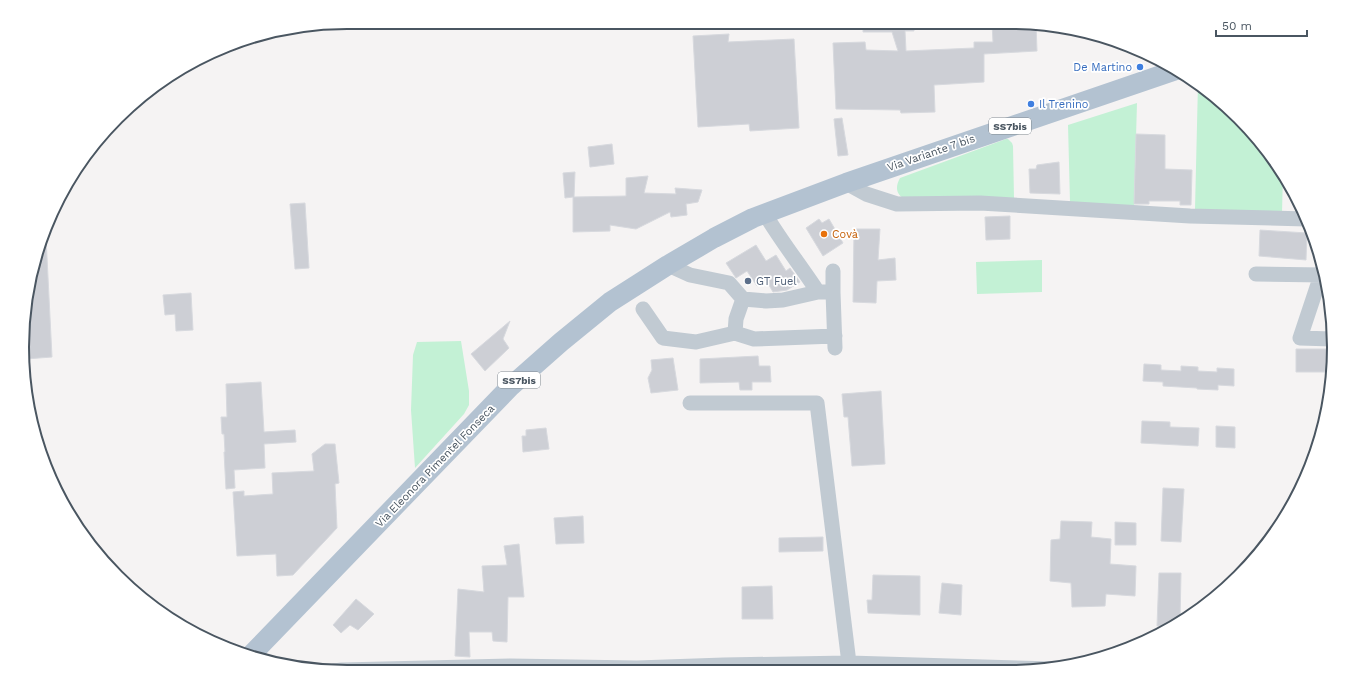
<svg xmlns="http://www.w3.org/2000/svg" width="1356" height="694" font-family="'Work Sans',sans-serif">
<style>
.green{fill:#c3f1d5}
.building{fill:#cdcfd5;stroke:#d7d9de}
.lines{fill:none;stroke-linecap:round;stroke-linejoin:round}
.minor{stroke:#c1cad2;stroke-width:15}
.major{stroke:#b3c2d1;stroke-width:20}
.shop-dot{fill:#3f7fe0;stroke:#fff;stroke-width:1.5}
.food-dot{fill:#e8710a;stroke:#fff;stroke-width:1.5}
.service-dot{fill:#5c6f8a;stroke:#fff;stroke-width:1.5}
.labels{text-anchor:middle;dominant-baseline:central;stroke-width:3.5;stroke-linejoin:round;paint-order:stroke}
.shield{fill:#fff;stroke:#808990;stroke-width:1}
.shield-label{font-size:10px;font-weight:bold;fill:#4a5661}
.shop-label{font-size:11px;fill:#366cbe;stroke:#fff;text-anchor:end}
.street-label{font-size:11px;fill:#4a5661;stroke:#fff}
.food-label{font-size:11px;fill:#c56008;stroke:#fff;text-anchor:start}
.service-label{font-size:11px;fill:#4e5e75;stroke:#fff;text-anchor:start}
.rim{fill:none;stroke:#4a5661;stroke-width:2}
</style>
<rect width="100%" height="100%" fill="#f5f3f3"/>
<!-- green -->
<path class="green" d="M 1198,83 L 1207,89 L 1253,133 L 1283,173 L 1282,213 L 1195,209 Z
M 1137,103 L 1134,207 L 1070,202 L 1068,125 Z
M 1006,139 L 1008,139 L 1012,143 L 1013,146 L 1014,198 L 903,198 C 895,193 896,185 900,178 Z
M 1042,260 L 1042,292 L 977,294 L 976,262 Z
M 461,341 L 469,391 L 469,405 L 464,414 L 415,468 L 411,410 L 413,355 L 417,342 Z"/>
<!-- building -->
<path class="building" d="M 863,23 L 914,23 L 914,31 L 905,31 L 906,51 L 974,48 L 974,42 L 993,42 L 992,23 L 1030,23 L 1036,24 L 1037,51 L 984,54 L 984,82 L 934,85 L 935,112 L 901,113 L 900,110 L 836,109 L 833,43 L 865,42 L 866,50 L 898,51 L 892,32 L 863,32 Z
M 729,34 L 728,42 L 794,39 L 799,128 L 750,131 L 749,124 L 698,127 L 693,36 Z
M 842,118 L 848,155 L 838,156 L 834,119 Z
M 1136,134 L 1165,135 L 1165,169 L 1192,170 L 1191,205 L 1180,205 L 1180,201 L 1149,201 L 1149,204 L 1134,204 Z
M 612,144 L 614,164 L 590,167 L 588,147 Z
M 1059,162 L 1060,194 L 1030,193 L 1029,169 L 1036,169 L 1037,165 Z
M 575,172 L 574,197 L 626,196 L 626,178 L 648,176 L 644,193 L 676,194 L 675,188 L 702,190 L 698,202 L 686,204 L 687,215 L 671,217 L 670,212 L 636,229 L 610,225 L 610,231 L 573,232 L 573,197 L 565,198 L 563,173 Z
M 305,203 L 309,268 L 295,269 L 290,204 Z
M 1010,216 L 1010,239 L 986,240 L 985,217 Z
M 819,219 L 822,223 L 829,219 L 843,243 L 823,256 L 806,228 Z
M 854,229 L 880,229 L 878,260 L 895,258 L 896,280 L 877,281 L 876,303 L 853,302 Z
M 1260,230 L 1307,233 L 1306,260 L 1259,256 Z
M 46,237 L 52,357 L 26,359 L 28,283 Z
M 756,245 L 766,261 L 776,255 L 786,271 L 790,268 L 800,282 L 787,290 L 773,292 L 766,280 L 757,286 L 747,271 L 736,278 L 726,263 Z
M 191,293 L 193,330 L 176,331 L 175,314 L 165,315 L 163,295 Z
M 510,321 L 503,339 L 509,348 L 485,371 L 471,354 Z
M 1296,349 L 1333,349 L 1333,372 L 1296,372 Z
M 758,356 L 759,366 L 770,366 L 771,382 L 752,382 L 752,390 L 740,390 L 739,382 L 700,383 L 700,359 Z
M 673,358 L 678,390 L 651,393 L 648,378 L 652,370 L 651,360 Z
M 1144,364 L 1161,365 L 1161,370 L 1181,371 L 1181,366 L 1198,367 L 1198,371 L 1217,372 L 1217,368 L 1234,369 L 1234,386 L 1218,385 L 1218,390 L 1197,389 L 1197,388 L 1163,386 L 1163,382 L 1143,381 Z
M 261,382 L 264,432 L 295,430 L 296,442 L 264,444 L 265,468 L 234,470 L 235,488 L 226,489 L 224,452 L 225,452 L 224,434 L 222,434 L 221,417 L 227,417 L 226,384 Z
M 881,391 L 885,464 L 852,466 L 848,417 L 844,417 L 842,394 Z
M 1142,421 L 1170,422 L 1170,427 L 1199,428 L 1198,446 L 1141,443 Z
M 1216,426 L 1235,427 L 1235,448 L 1216,447 Z
M 546,428 L 549,449 L 523,452 L 522,436 L 526,436 L 526,430 Z
M 325,444 L 335,444 L 339,483 L 335,484 L 337,528 L 293,575 L 277,576 L 276,554 L 237,556 L 233,492 L 244,491 L 244,496 L 273,494 L 272,473 L 314,471 L 312,454 Z
M 1163,488 L 1184,489 L 1181,542 L 1161,541 Z
M 583,516 L 584,543 L 556,544 L 554,518 Z
M 1061,521 L 1092,522 L 1091,537 L 1111,539 L 1110,564 L 1136,566 L 1135,596 L 1106,594 L 1105,606 L 1072,607 L 1071,583 L 1050,581 L 1051,540 L 1060,539 Z
M 1115,522 L 1136,523 L 1136,545 L 1115,545 Z
M 823,537 L 823,551 L 779,552 L 779,538 Z
M 519,544 L 524,597 L 508,597 L 507,642 L 493,641 L 492,632 L 469,632 L 470,657 L 455,656 L 458,589 L 484,592 L 482,566 L 507,565 L 504,546 Z
M 1159,573 L 1181,573 L 1180,621 L 1171,626 L 1157,626 Z
M 873,575 L 920,576 L 920,615 L 868,613 L 867,600 L 872,600 Z
M 942,583 L 962,585 L 961,615 L 939,613 Z
M 772,586 L 773,619 L 742,619 L 742,587 Z
M 356,599 L 374,614 L 358,630 L 350,625 L 341,633 L 333,625 Z"/>
<g class="lines">
<!-- minor -->
<path class="minor" d="M 846,183 L 866,194 L 897,204 L 980,203 L 1190,216 L 1306,219
M 668,265 L 690,275 L 729,283 L 743,299 L 766,301 L 783,300 L 818,292 C 801,266 781,241 765,214
M 1323,269 L 1300,338 L 1332,339
M 1256,274 L 1324,275
M 818,292 L 833,292 L 835,348
M 833,292 L 833,271
M 743,299 L 736,319 L 735,333 L 754,339 L 835,336
M 643,309 L 663,338 L 696,342 L 735,333
M 690,403 L 817,403 L 849,663
M 334,671 L 342,670 L 510,666 L 637,668 L 724,665 L 849,663 L 1054,669"/>
<!-- major -->
<path class="major" d="M 250,656 L 510,387 L 561,342 L 610,302 L 668,265 L 714,238 L 753,218 L 846,183 L 1176,70"/>
</g>
<!-- markers -->
<g class="shop-dot">
<circle cx="1140" cy="67" r="4"/>
<circle cx="1031" cy="104" r="4"/>
</g>
<circle class="food-dot" cx="824" cy="234" r="4"/>
<circle class="service-dot" cx="748" cy="281" r="4"/>
<g class="labels">
<!-- shield labels -->
<g class="shield">
<rect x="989" y="118" width="42" height="16" rx="3"/>
<rect x="498" y="372" width="42" height="16" rx="3"/>
</g>
<g class="shield-label">
<text x="1010" y="126">SS7bis</text>
<text x="519" y="380">SS7bis</text>
</g>
<!-- shop labels -->
<g class="shop-label">
<text x="1132" y="67">De Martino</text>
<text x="1039" y="104" text-anchor="start">Il Trenino</text>
</g>
<!-- street labels -->
<g class="street-label">
<text transform="translate(931 153) rotate(-19)">Via Variante 7 bis</text>
<text transform="translate(435 466) rotate(-46)">Via Eleonora Pimentel Fonseca</text>
</g>
<!-- food labels -->
<g class="food-label">
<text x="832" y="234">Covà</text>
</g>
<!-- service labels -->
<g class="service-label">
<text x="756" y="281">GT Fuel</text>
</g>
</g>
<!-- crop -->
<path d="M0 0H1356V694H0ZM347 29H1009A318 318 0 0 1 1327 347V347A318 318 0 0 1 1009 665H347A318 318 0 0 1 29 347V347A318 318 0 0 1 347 29Z" fill="#fff" fill-rule="evenodd"/>
<path class="rim" d="M347 29H1009A318 318 0 0 1 1327 347V347A318 318 0 0 1 1009 665H347A318 318 0 0 1 29 347V347A318 318 0 0 1 347 29Z"/>
<!-- scale -->
<path d="M1216 30v6h91v-6" fill="none" stroke="#4a5661" stroke-width="2"/>
<text x="1222" y="30" font-size="12" fill="#4a5661" stroke="#ffffff" stroke-width="3" paint-order="stroke">50 m</text>
</svg>
